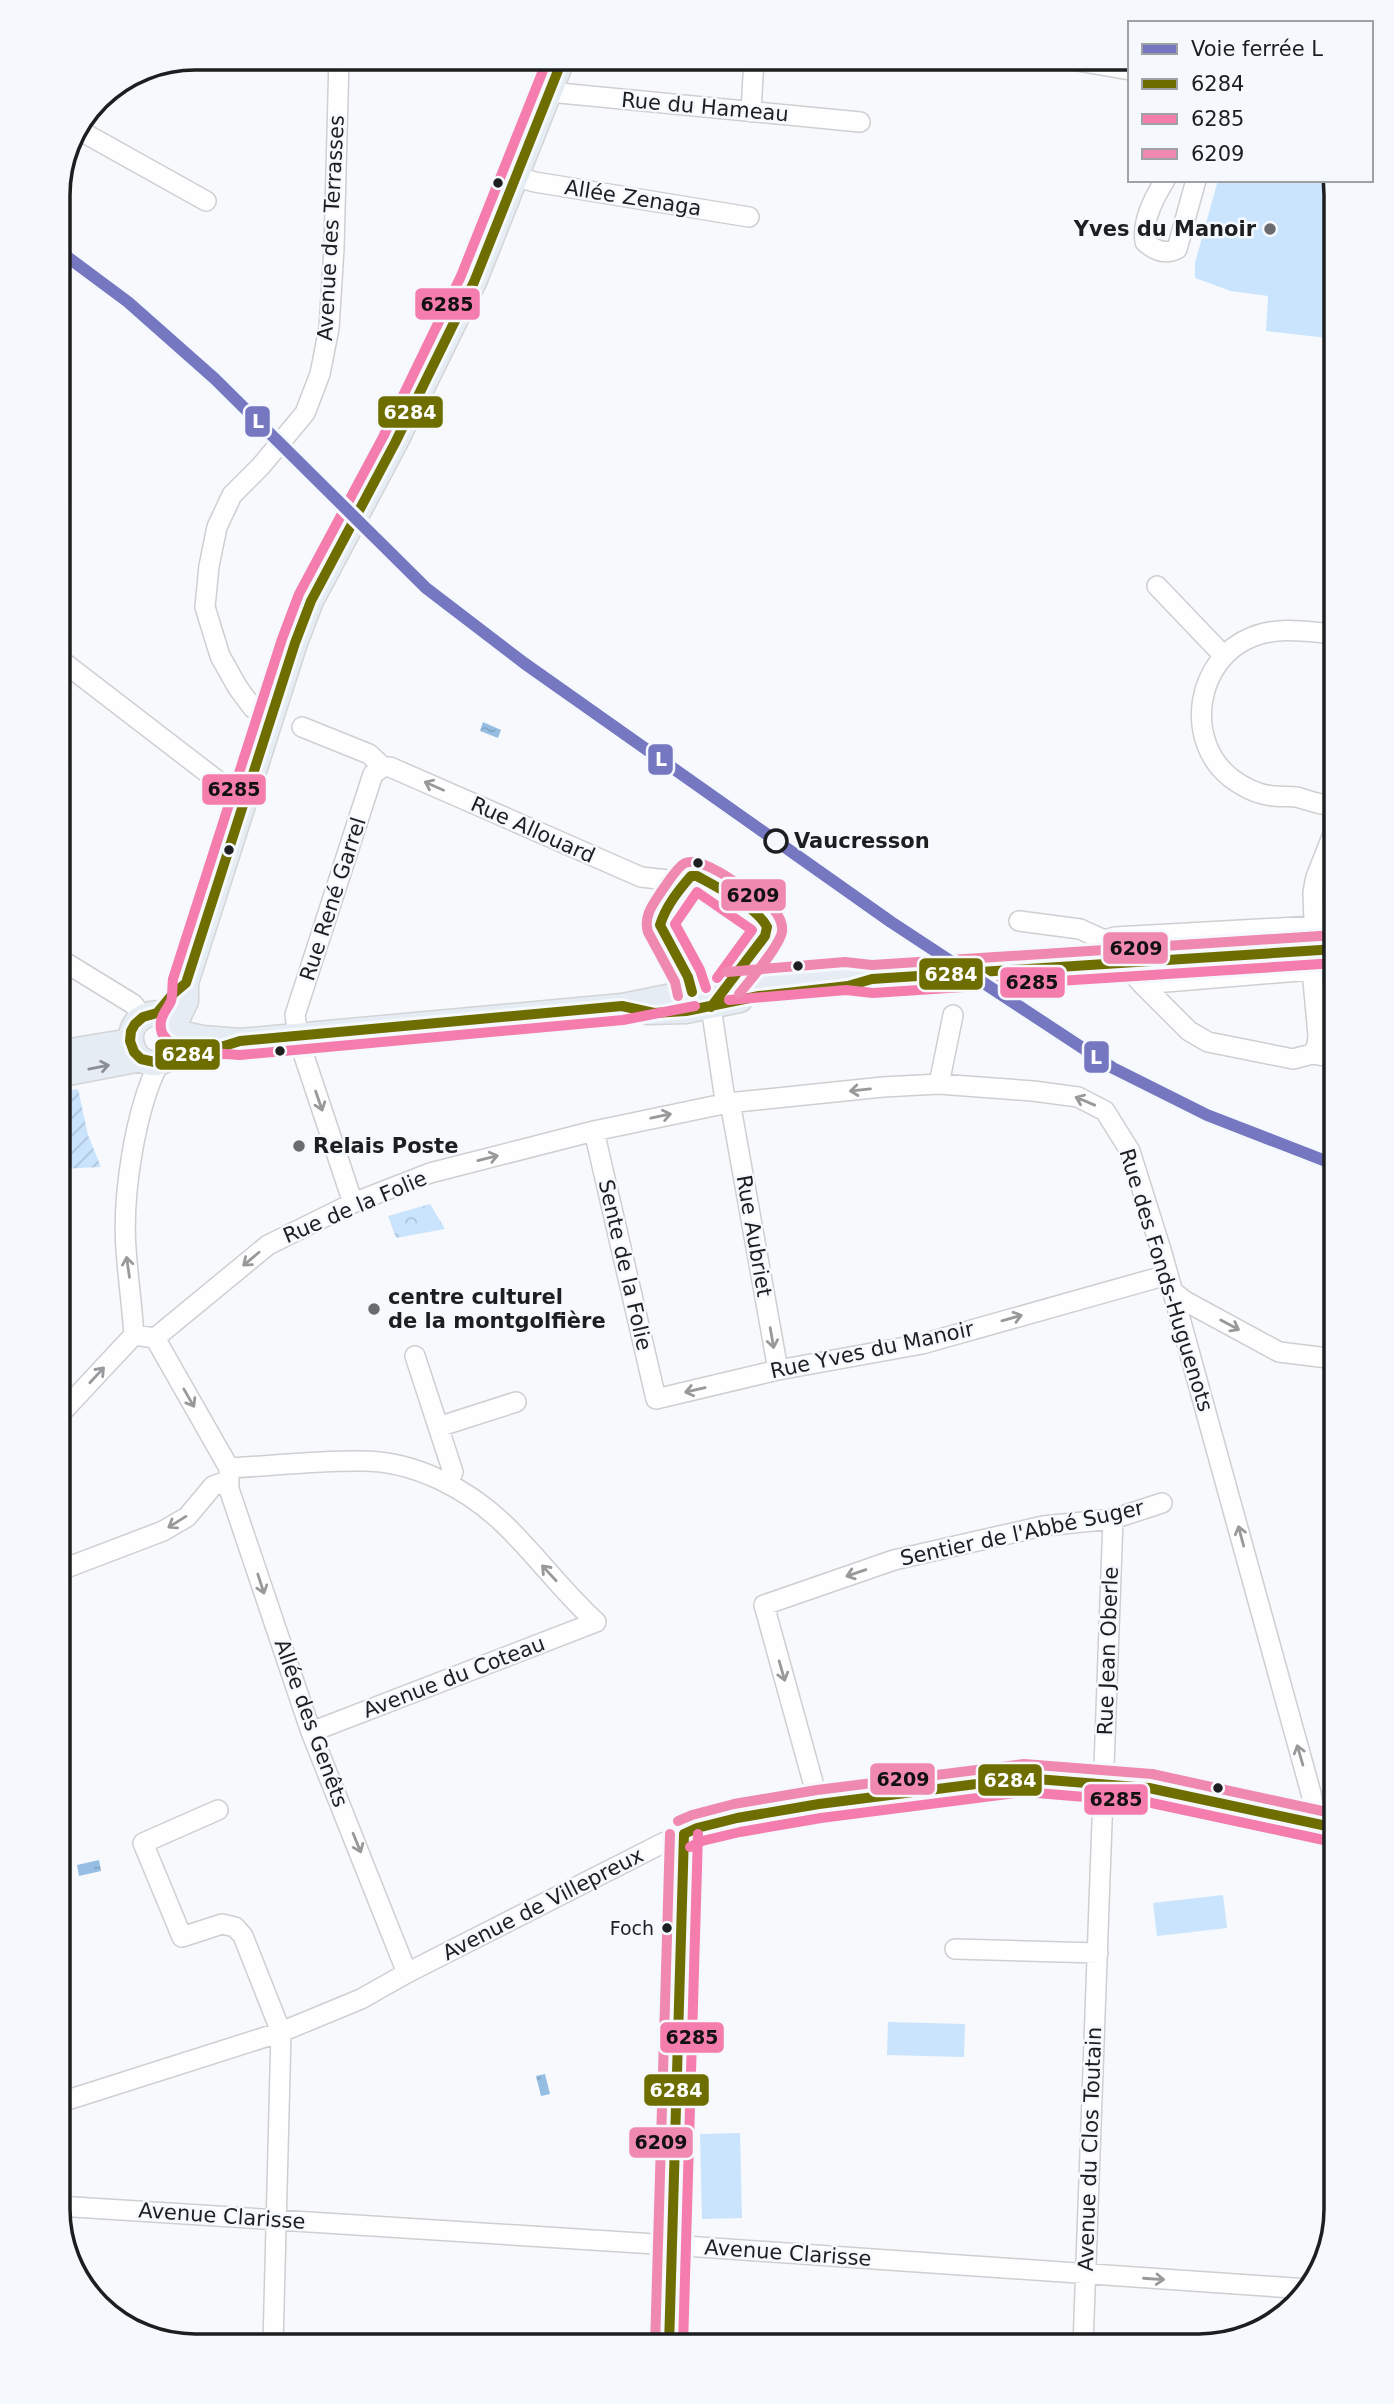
<svg xmlns="http://www.w3.org/2000/svg" width="1394" height="2404" font-family="'DejaVu Sans',sans-serif">
<style>
.forest{fill:url(#forest-crowns)}
.garden{fill:url(#garden-furrows)}
.pitch{fill:#cae4fd}
.water{fill:url(#water-ripples)}
.lines{fill:none;stroke-linecap:round;stroke-linejoin:round}
.minor-casing{stroke:#cdcfd1;stroke-width:22}
.major-casing{stroke:#d3d4d6;stroke-width:27}
.minor{stroke:#fefeff;stroke-width:19}
.major{stroke:#e5ecf3;stroke-width:24}
.major-bridge-casing{stroke:#d3d4d6;stroke-width:27;stroke-linecap:butt}
.major-bridge{stroke:#e5ecf3;stroke-width:24}
.bus-1-casing{stroke:#f5f9fe;stroke-width:16}
.bus-2-casing{stroke:#f5f9fe;stroke-width:16}
.bus-3-casing{stroke:#f5f9fe;stroke-width:16}
.bus-1{stroke:#6e6e00;stroke-width:10}
.bus-2{stroke:#f47dad;stroke-width:10}
.bus-3{stroke:#f089af;stroke-width:10}
.rail-1-casing{stroke:#f5f9fe;stroke-width:18}
.rail-1{stroke:#7577c0;stroke-width:12}
.oneway{stroke:#98999a}
.oneway2{stroke:#8b8f94}
.bus-dot{fill:#1c1e1f;stroke:#f5f9fe;stroke-width:2.5}
.poi-dot{fill:#696b6c;stroke:#f5f9fe;stroke-width:2.5}
.stop-dot{fill:#f5f9fe;stroke:#1c1e1f;stroke-width:3.5}
.labels{text-anchor:middle;dominant-baseline:central;stroke-width:5;stroke-linejoin:round;paint-order:stroke}
.bus-label{font-size:19px;fill:#1c1e1f;stroke:#f5f9fe;text-anchor:end}
.street-label{font-size:21px;fill:#1c1e1f;stroke:#f5f9fe}
.poi-label{font-size:21px;font-weight:bold;fill:#1c1e1f;stroke:#f5f9fe;text-anchor:start}
.stop-label{font-size:21px;font-weight:bold;fill:#1c1e1f;stroke:#f5f9fe;text-anchor:start}
.rim{fill:none;stroke:#1c1e1f;stroke-width:3.5}
.line-badge{stroke:#f5f9fe;stroke-width:2.5}
.badge-label{font-size:19px;text-anchor:middle;font-weight:bold;fill:#fff}
.pale-badge-label{font-size:19px;text-anchor:middle;font-weight:bold;fill:#111}
</style>
<defs>
<pattern id="forest-crowns" width="20" height="18" patternUnits="userSpaceOnUse" patternTransform="scale(1.75)"><rect width="20" height="18" fill="#cae4fd"/><path d="M2 6a3 3 0 1 1 6 0M12 15a3 3 0 1 1 6 0" fill="none" stroke="#adc3d8"/></pattern>
<pattern id="garden-furrows" width="10" height="10" patternUnits="userSpaceOnUse" patternTransform="scale(1.75)"><rect width="10" height="10" fill="#cae4fd"/><path d="M-1 1l2-2M0 10L10 0M9 11l2-2" fill="none" stroke="#adc3d8"/></pattern>
<pattern id="water-ripples" width="26" height="14" patternUnits="userSpaceOnUse" patternTransform="scale(1.75)"><rect width="26" height="14" fill="#96bee3"/><path d="M2 4q2-2 4 0t4 0M15 11q2-2 4 0t4 0" fill="none" stroke="#81a3c2"/></pattern>
</defs>
<rect width="100%" height="100%" fill="#f7f9fc"/>
<!-- forest -->
<path class="forest" d="M 430,1204 L 445,1229 L 396,1238 L 388,1216 Z"/>
<!-- garden -->
<path class="garden" d="M 78,1089 L 88,1135 L 101,1167 L 58,1169 L 58,1092 Z"/>
<!-- pitch -->
<path class="pitch" d="M 1218,180 L 1333,180 L 1336,195 L 1336,339 L 1266,331 L 1268,296 L 1231,291 L 1195,278 L 1195,263 Z
M 1223,1895 L 1227,1928 L 1157,1936 L 1153,1903 Z
M 888,2022 L 965,2024 L 964,2057 L 887,2055 Z
M 740,2133 L 742,2218 L 702,2219 L 700,2134 Z"/>
<!-- water -->
<path class="water" d="M 483,722 L 501,730 L 498,738 L 480,731 Z
M 99,1860 L 101,1871 L 79,1876 L 77,1865 Z
M 545,2074 L 550,2094 L 541,2096 L 536,2076 Z"/>
<g class="lines">
<!-- minor casing -->
<g class="minor-casing">
<path id="minor" d="M 1060,58 L 1130,70
M 549,92 L 860,122
M 751,112 L 754,58
M 77,129 L 206,201
M 517,177 L 535,182 L 749,217
M 1165,180 C 1154,198 1142,220 1145,242 C 1154,250 1165,255 1177,249 L 1196,180
M 1157,586 L 1224,656
M 58,658 L 218,781
M 271,719 L 253,708 L 238,688 L 220,656 L 205,607 L 209,566 L 217,527 L 232,495 L 261,466 L 305,413 L 320,374 L 329,328 L 334,248 L 339,58
M 302,727 L 369,754 L 383,767
M 383,767 L 390,767 L 641,877 L 686,882
M 1321,804 C 1313,802 1304,799 1296,797 C 1289,796 1282,797 1274,796 C 1259,795 1243,787 1231,778 C 1183,740 1196,659 1252,637 C 1279,626 1308,632 1336,634
M 1019,921 L 1080,929 L 1104,940 L 1142,984 L 1189,1031 L 1208,1042 L 1293,1059 L 1312,1054 L 1317,1046 L 1318,1035 L 1312,970 L 1315,950 L 1313,892 L 1316,877 L 1333,834 L 1333,817
M 1104,940 L 1115,937 L 1314,926
M 58,958 L 133,1004 L 143,1017
M 1142,984 L 1312,970
M 711,1007 L 724,1093 L 732,1113 L 778,1370
M 1312,1054 L 1336,1058
M 939,1084 L 953,1015
M 594,1131 L 656,1399 L 778,1370 L 922,1344 L 1167,1275
M 353,1203 L 305,1059 L 298,1036 L 295,1015 L 373,774 L 383,767
M 1172,1291 L 1185,1301 L 1279,1352 L 1336,1359
M 134,1335 L 155,1338 L 268,1245 L 353,1203 L 430,1173 L 594,1131 L 728,1103 L 883,1087 L 939,1084 L 1033,1091 L 1078,1097 L 1105,1111 L 1130,1151 L 1162,1253 L 1311,1793 L 1314,1811 L 1311,1822
M 134,1335 C 132,1306 128,1278 126,1249 C 122,1196 135,1110 159,1063
M 155,1338 L 229,1468 L 229,1489 L 311,1732 L 407,1973
M 415,1356 L 453,1472 L 448,1483
M 58,1412 L 64,1410 L 134,1335
M 438,1427 L 516,1402
M 229,1468 C 273,1466 318,1460 362,1461 C 415,1461 468,1489 505,1525 C 537,1556 563,1592 596,1622 L 311,1732
M 58,1571 L 163,1531 L 187,1517 L 213,1486 L 229,1480
M 819,1804 L 764,1605 L 894,1560 L 1043,1526 L 1113,1519 L 1162,1503
M 218,1810 L 143,1843 L 182,1937 L 222,1924 L 235,1927 L 243,1936 L 281,2032 L 273,2346
M 955,1949 L 1098,1953
M 58,2103 L 281,2032 L 361,1999 L 407,1973 L 661,1844 L 697,1828 L 737,1818 L 819,1804 L 1024,1778 L 1149,1788 L 1336,1828
M 58,2206 L 671,2245 L 1308,2289
M 669,2346 L 684,1834
M 1083,2346 L 1113,1519"/>
</g>
<!-- major casing -->
<g class="major-casing">
<path id="major" d="M 1304,951 L 1336,949
M 648,1012 L 686,1011 L 740,1000
M 175,1024 L 186,1001 L 186,983 L 295,643 L 311,601 L 395,443 L 474,282 L 563,58
M 179,1033 L 203,1038 L 240,1041 L 622,1006 L 692,992 L 776,981 L 846,976 L 872,979
M 58,1053 L 130,1041
M 171,1057 C 190,1036 171,1004 145,1016 C 120,1027 131,1067 158,1063 C 164,1062 168,1058 173,1057 C 183,1053 195,1054 205,1052 C 212,1050 219,1047 226,1045
M 58,1075 L 141,1059"/>
</g>
<!-- minor -->
<use href="#minor" class="minor"/>
<!-- major -->
<use href="#major" class="major"/>
<!-- major-bridge casing -->
<g class="major-bridge-casing">
<path id="major-bridge" d="M 872,979 L 1304,951"/>
</g>
<!-- major-bridge -->
<use href="#major-bridge" class="major-bridge"/>
<!-- bus-1 casing -->
<g class="bus-1-casing">
<path id="bus-1" d="M 563,58 L 474,282 L 395,443 L 311,601 L 295,643 L 186,983 L 173,994 L 157,1013 L 143,1017 L 135,1024 L 131,1031 L 130,1041 L 134,1052 L 141,1059 L 159,1063 L 171,1057 L 205,1052 L 240,1041 L 622,1006 L 654,1013 L 686,1011 L 759,996 L 848,986 L 872,979 L 1336,949
M 692,992 L 688,977 L 660,925 C 666,906 678,891 691,876 L 697,876 C 717,887 757,907 767,927 L 765,936 L 711,1007
M 684,1834 L 697,1828 L 737,1818 L 819,1804 L 1024,1778 L 1149,1788 L 1336,1828
M 669,2346 L 684,1834"/>
</g>
<!-- bus-2 casing -->
<g class="bus-2-casing">
<path id="bus-2" d="M 548,58 L 461,276 L 383,437 L 299,594 L 282,639 L 173,979 C 172,986 173,994 171,1001 C 168,1008 162,1014 161,1021 C 155,1055 219,1053 240,1055 L 623,1020 L 695,1006
M 706,988 L 700,970 L 675,924 L 697,892 L 752,930 L 717,978
M 729,1000 L 846,990 L 873,993 L 1336,963
M 690,1847 L 702,1841 L 740,1832 L 821,1818 L 1024,1792 L 1147,1802 L 1333,1842
M 683,2346 L 698,1834"/>
</g>
<!-- bus-3 casing -->
<g class="bus-3-casing">
<path id="bus-3" d="M 727,972 L 845,962 L 872,965 L 1335,935
M 678,996 L 675,982 L 648,932 C 643,917 653,904 661,892 C 667,884 676,868 685,863 C 705,854 757,899 774,910 C 779,916 783,924 782,932 C 779,947 750,980 739,994
M 678,1821 L 692,1815 L 734,1804 L 817,1790 L 1024,1764 L 1152,1774 L 1336,1814
M 655,2346 L 670,1834"/>
</g>
<!-- bus-1 -->
<use href="#bus-1" class="bus-1"/>
<!-- bus-2 -->
<use href="#bus-2" class="bus-2"/>
<!-- bus-3 -->
<use href="#bus-3" class="bus-3"/>
<!-- rail-1 casing -->
<g class="rail-1-casing">
<path id="rail-1" d="M 58,250 L 128,302 L 215,379 L 426,588 L 524,663 L 891,922 L 1113,1068 L 1207,1115 L 1336,1165"/>
</g>
<!-- rail-1 -->
<use href="#rail-1" class="rail-1"/>
</g>
<!-- one-way arrows -->
<defs><path id="oneway-shaft" d="M-6 0H5M1.5-3L5.5 0L1.5 3" fill="none" stroke-width="1.6" stroke-linecap="round" stroke-linejoin="round" transform="scale(1.75)"/></defs>
<g class="oneway">
<use href="#oneway-shaft" transform="translate(434 786) rotate(-156)"/>
<use href="#oneway-shaft" transform="translate(860 1090) rotate(174)"/>
<use href="#oneway-shaft" transform="translate(319 1101) rotate(71)"/>
<use href="#oneway-shaft" transform="translate(1085 1101) rotate(-157)"/>
<use href="#oneway-shaft" transform="translate(661 1116) rotate(-12)"/>
<use href="#oneway-shaft" transform="translate(488 1158) rotate(-14)"/>
<use href="#oneway-shaft" transform="translate(251 1259) rotate(140)"/>
<use href="#oneway-shaft" transform="translate(128 1267) rotate(-98)"/>
<use href="#oneway-shaft" transform="translate(1012 1318) rotate(-16)"/>
<use href="#oneway-shaft" transform="translate(1230 1325) rotate(28)"/>
<use href="#oneway-shaft" transform="translate(772 1338) rotate(80)"/>
<use href="#oneway-shaft" transform="translate(97 1375) rotate(-47)"/>
<use href="#oneway-shaft" transform="translate(695 1390) rotate(167)"/>
<use href="#oneway-shaft" transform="translate(189 1398) rotate(60)"/>
<use href="#oneway-shaft" transform="translate(177 1522) rotate(148)"/>
<use href="#oneway-shaft" transform="translate(1241 1536) rotate(-105)"/>
<use href="#oneway-shaft" transform="translate(549 1573) rotate(-133)"/>
<use href="#oneway-shaft" transform="translate(856 1573) rotate(161)"/>
<use href="#oneway-shaft" transform="translate(261 1584) rotate(72)"/>
<use href="#oneway-shaft" transform="translate(782 1671) rotate(74)"/>
<use href="#oneway-shaft" transform="translate(1300 1755) rotate(-106)"/>
<use href="#oneway-shaft" transform="translate(357 1843) rotate(68)"/>
<use href="#oneway-shaft" transform="translate(1154 2279) rotate(4)"/>
</g>
<use class="oneway2" href="#oneway-shaft" transform="translate(99 1067) rotate(-11)"/>
<!-- markers -->
<g class="bus-dot">
<circle cx="498" cy="183" r="6"/>
<circle cx="229" cy="850" r="6"/>
<circle cx="698" cy="863" r="6"/>
<circle cx="798" cy="966" r="6"/>
<circle cx="280" cy="1051" r="6"/>
<circle cx="1218" cy="1788" r="6"/>
<circle cx="667" cy="1928" r="6"/>
</g>
<g class="poi-dot">
<circle cx="1270" cy="229" r="7"/>
<circle cx="299" cy="1146" r="7"/>
<circle cx="374" cy="1309" r="7"/>
</g>
<circle class="stop-dot" cx="776" cy="841" r="11"/>
<g class="labels">
<!-- bus labels -->
<g class="bus-label">
<text x="654" y="1928">Foch</text>
</g>
<!-- street labels -->
<g class="street-label">
<text transform="translate(705 107) rotate(5)">Rue du Hameau</text>
<text transform="translate(633 198) rotate(9)">Allée Zenaga</text>
<text transform="translate(331 228) rotate(-87)">Avenue des Terrasses</text>
<text transform="translate(533 830) rotate(24)">Rue Allouard</text>
<text transform="translate(333 899) rotate(-72)">Rue René Garrel</text>
<text transform="translate(355 1207) rotate(-23)">Rue de la Folie</text>
<text transform="translate(754 1236) rotate(80)">Rue Aubriet</text>
<text transform="translate(625 1265) rotate(77)">Sente de la Folie</text>
<text transform="translate(1166 1280) rotate(73)">Rue des Fonds-Huguenots</text>
<text transform="translate(872 1350) rotate(-12)">Rue Yves du Manoir</text>
<text transform="translate(1022 1533) rotate(-12)">Sentier de l'Abbé Suger</text>
<text transform="translate(1108 1651) rotate(-88)">Rue Jean Oberle</text>
<text transform="translate(454 1677) rotate(-21)">Avenue du Coteau</text>
<text transform="translate(311 1723) rotate(70)">Allée des Genêts</text>
<text transform="translate(543 1904) rotate(-27)">Avenue de Villepreux</text>
<text transform="translate(1090 2149) rotate(-88)">Avenue du Clos Toutain</text>
<text transform="translate(222 2216) rotate(4)">Avenue Clarisse</text>
<text transform="translate(788 2253) rotate(4)">Avenue Clarisse</text>
</g>
<!-- poi labels -->
<g class="poi-label">
<text x="1256" y="229" text-anchor="end">Yves du Manoir</text>
<text x="313" y="1146">Relais Poste</text>
<text x="388" y="1297">centre culturel<tspan x="388" dy="24">de la montgolfière</tspan></text>
</g>
<!-- stop labels -->
<g class="stop-label">
<text x="794" y="841">Vaucresson</text>
</g>
</g>
<!-- crop -->
<path d="M0 0H1394V2404H0ZM195 70H1199A125 125 0 0 1 1324 195V2209A125 125 0 0 1 1199 2334H195A125 125 0 0 1 70 2209V195A125 125 0 0 1 195 70Z" fill="#f5f9fe" fill-rule="evenodd"/>
<path class="rim" d="M195 70H1199A125 125 0 0 1 1324 195V2209A125 125 0 0 1 1199 2334H195A125 125 0 0 1 70 2209V195A125 125 0 0 1 195 70Z"/>
<g class="line-badge">
<rect x="414" y="287" width="67" height="34" rx="7" fill="#f47dad"/>
<rect x="377" y="395" width="67" height="34" rx="7" fill="#6e6e00"/>
<rect x="244" y="405" width="27" height="33" rx="7" fill="#7577c0"/>
<rect x="647" y="743" width="27" height="33" rx="7" fill="#7577c0"/>
<rect x="201" y="773" width="66" height="33" rx="7" fill="#f47dad"/>
<rect x="720" y="878" width="67" height="34" rx="7" fill="#f089af"/>
<rect x="1102" y="931" width="67" height="34" rx="7" fill="#f089af"/>
<rect x="918" y="957" width="66" height="34" rx="7" fill="#6e6e00"/>
<rect x="999" y="966" width="67" height="33" rx="7" fill="#f47dad"/>
<rect x="154" y="1038" width="67" height="33" rx="7" fill="#6e6e00"/>
<rect x="1083" y="1040" width="27" height="34" rx="7" fill="#7577c0"/>
<rect x="869" y="1762" width="67" height="34" rx="7" fill="#f089af"/>
<rect x="977" y="1763" width="66" height="34" rx="7" fill="#6e6e00"/>
<rect x="1083" y="1783" width="66" height="33" rx="7" fill="#f47dad"/>
<rect x="659" y="2021" width="66" height="33" rx="7" fill="#f47dad"/>
<rect x="643" y="2073" width="67" height="34" rx="7" fill="#6e6e00"/>
<rect x="628" y="2126" width="66" height="33" rx="7" fill="#f089af"/>
</g>
<g class="badge-label">
<text x="410" y="419">6284</text>
<text x="258" y="428">L</text>
<text x="661" y="766">L</text>
<text x="951" y="981">6284</text>
<text x="188" y="1061">6284</text>
<text x="1096" y="1064">L</text>
<text x="1010" y="1787">6284</text>
<text x="676" y="2097">6284</text>
</g>
<g class="pale-badge-label">
<text x="447" y="311">6285</text>
<text x="234" y="796">6285</text>
<text x="753" y="902">6209</text>
<text x="1136" y="955">6209</text>
<text x="1032" y="989">6285</text>
<text x="903" y="1786">6209</text>
<text x="1116" y="1806">6285</text>
<text x="692" y="2044">6285</text>
<text x="661" y="2149">6209</text>
</g>
<!-- legend -->
<rect x="1128" y="21" width="245" height="161" fill="#f5f9fe" stroke="#9ea1a5" stroke-width="2"/>
<rect x="1142" y="44" width="35" height="10" fill="#7577c0" stroke="#9ea1a5" stroke-width="2"/>
<text x="1191" y="56" font-size="21" fill="#1c1e1f">Voie ferrée L</text>
<rect x="1142" y="79" width="35" height="10" fill="#6e6e00" stroke="#9ea1a5" stroke-width="2"/>
<text x="1191" y="91" font-size="21" fill="#1c1e1f">6284</text>
<rect x="1142" y="114" width="35" height="10" fill="#f47dad" stroke="#9ea1a5" stroke-width="2"/>
<text x="1191" y="126" font-size="21" fill="#1c1e1f">6285</text>
<rect x="1142" y="149" width="35" height="10" fill="#f089af" stroke="#9ea1a5" stroke-width="2"/>
<text x="1191" y="161" font-size="21" fill="#1c1e1f">6209</text>
</svg>
